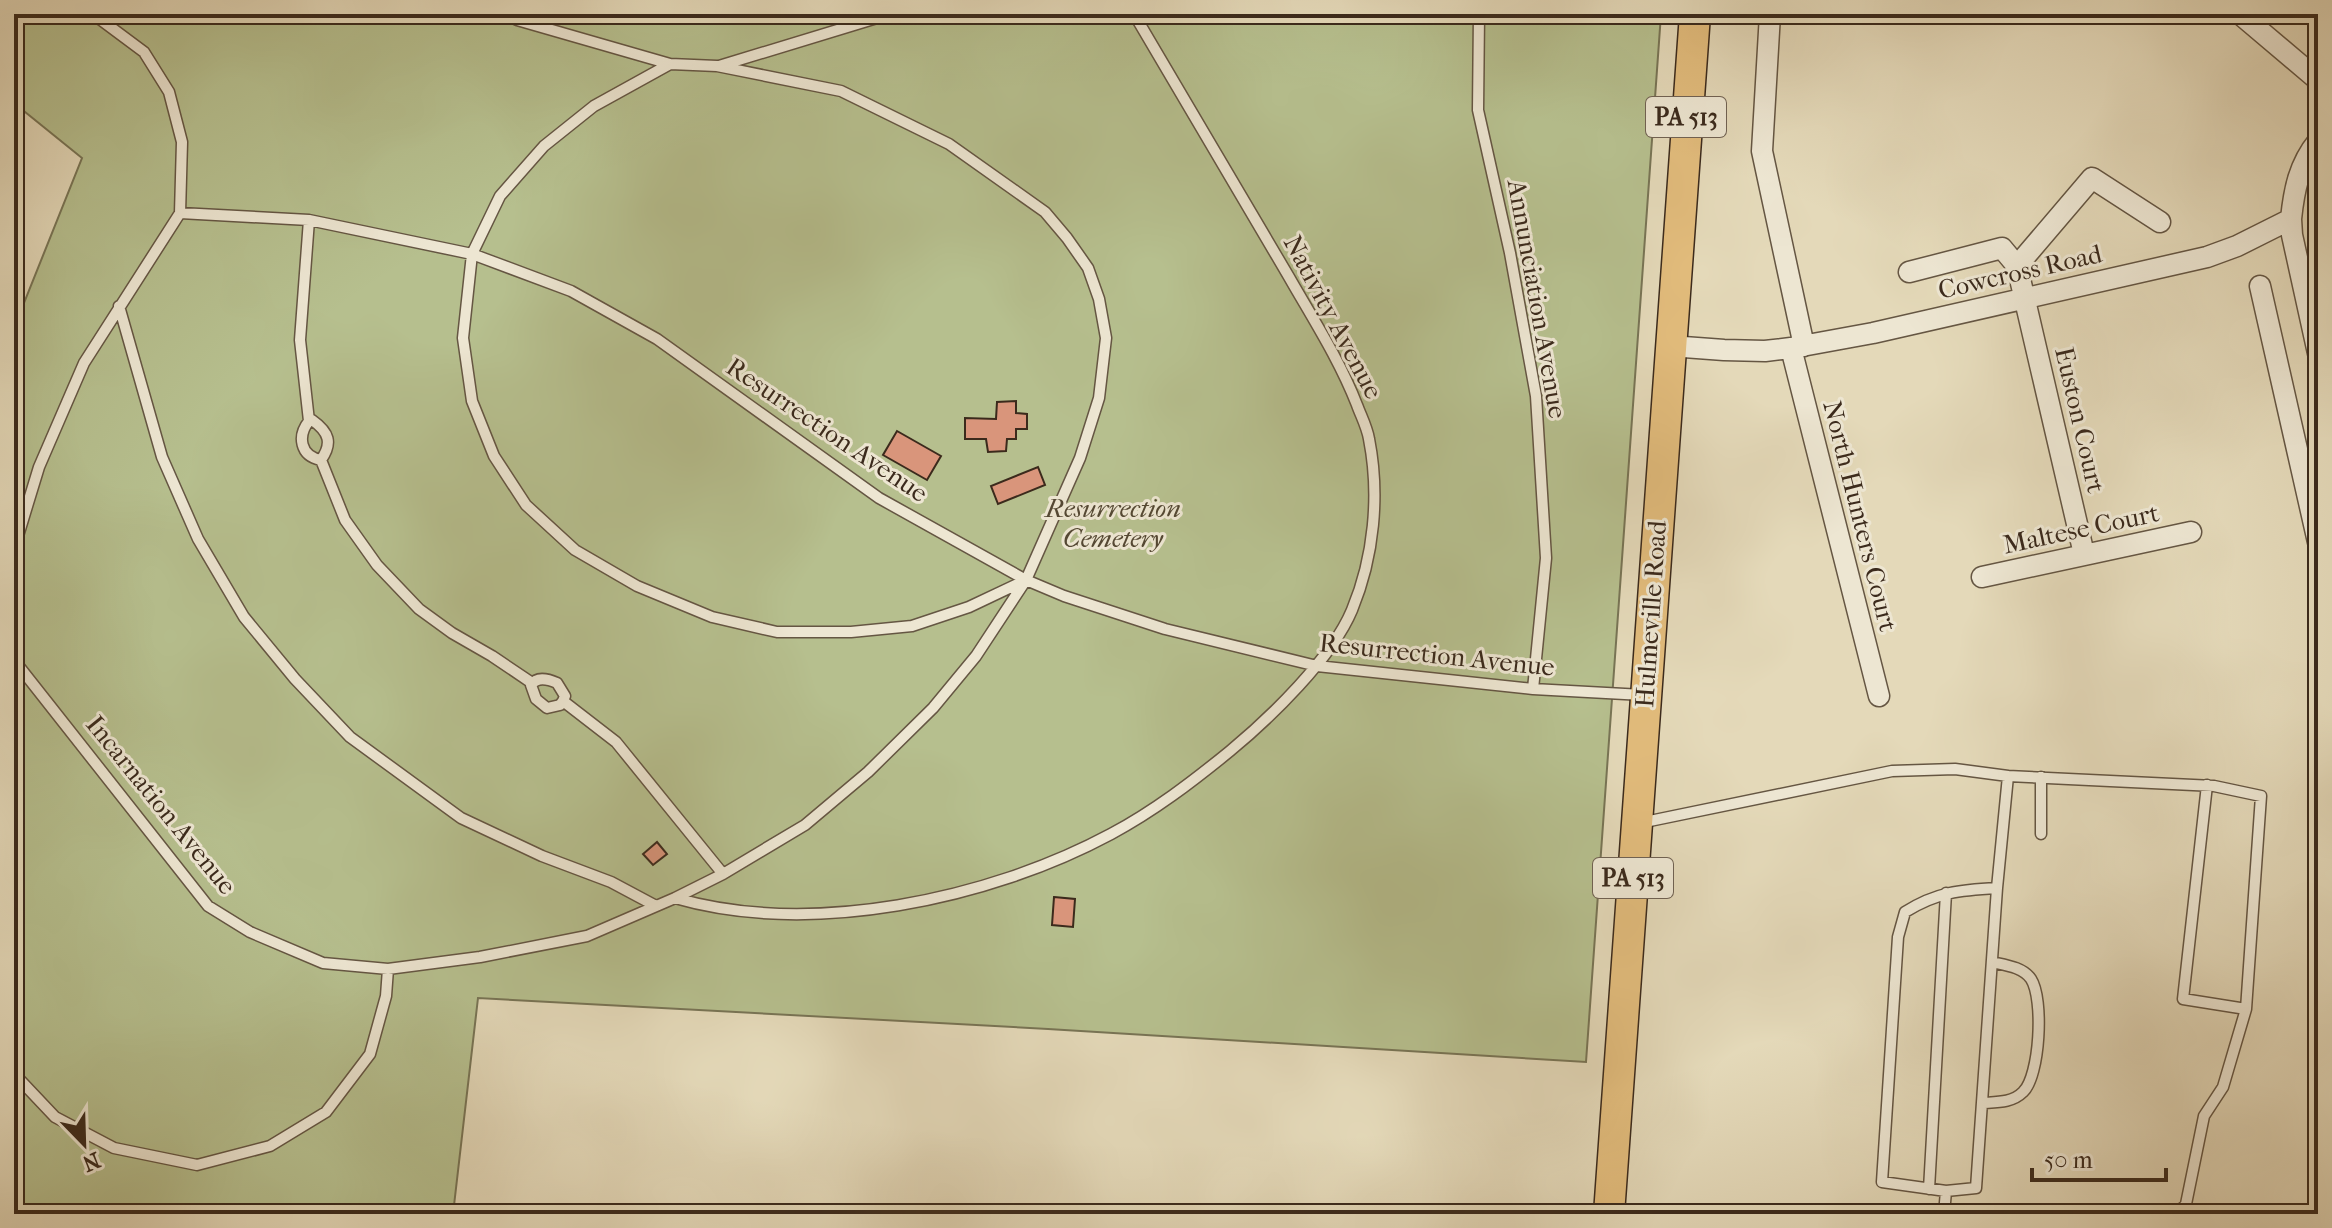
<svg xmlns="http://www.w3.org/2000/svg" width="2332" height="1228" font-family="'IM FELL French Canon',serif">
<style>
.green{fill:#b6bf8e;stroke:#787455;stroke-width:2}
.building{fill:#d9957b;stroke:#3b2a1c;stroke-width:2}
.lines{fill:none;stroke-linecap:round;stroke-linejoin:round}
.service-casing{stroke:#655643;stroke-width:13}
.minor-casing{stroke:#655643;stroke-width:23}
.primary-casing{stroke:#3b2a1c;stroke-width:33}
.service{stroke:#ede6d2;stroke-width:10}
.minor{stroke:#ede6d2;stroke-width:20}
.primary{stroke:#e2bc7c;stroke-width:30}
.labels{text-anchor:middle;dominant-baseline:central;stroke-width:6;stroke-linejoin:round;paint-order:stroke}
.shield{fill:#ede6d2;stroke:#706253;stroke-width:2}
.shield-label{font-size:24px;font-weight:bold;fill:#3b2a1c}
.street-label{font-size:26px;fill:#3b2a1c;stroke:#ede6d2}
.park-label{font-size:26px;font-style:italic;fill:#544833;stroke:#ede6d2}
</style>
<rect width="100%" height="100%" fill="#e4d9b9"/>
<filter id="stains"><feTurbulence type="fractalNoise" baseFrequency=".0025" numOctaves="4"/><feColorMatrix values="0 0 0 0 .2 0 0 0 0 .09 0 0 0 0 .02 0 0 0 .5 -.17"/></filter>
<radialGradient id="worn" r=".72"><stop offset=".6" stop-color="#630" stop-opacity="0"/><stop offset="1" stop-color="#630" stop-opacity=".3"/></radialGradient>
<!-- green -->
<path class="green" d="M 14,14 L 1661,14 L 1586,1062 L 1048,1029 L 478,998 L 453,1214 L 14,1214 L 14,328 L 82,158 L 14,103 Z"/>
<!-- building -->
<path class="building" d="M 1016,401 L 1016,413 L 1027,414 L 1027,429 L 1016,429 L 1016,439 L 1007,439 L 1006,451 L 988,452 L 986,439 L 965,439 L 965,418 L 996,419 L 997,402 Z
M 897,431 L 941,456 L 927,480 L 883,455 Z
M 1038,467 L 1045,485 L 998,504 L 991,486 Z
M 657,842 L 667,854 L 653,865 L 643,854 Z
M 1054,897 L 1075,899 L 1073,927 L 1052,925 Z"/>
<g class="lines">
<!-- service casing -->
<g class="service-casing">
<path id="service" d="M 93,14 L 144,52 L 169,92 L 182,142 L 180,213
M 1479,14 L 1478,110 L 1510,253 L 1536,396 L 1546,558 L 1533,689
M 670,64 L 594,106 L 544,146 L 500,196 L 472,254 L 463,338 L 472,401 L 494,456 L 526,505 L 575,550 L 637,586 L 712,617 L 777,632 L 851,632 L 912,626 L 969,607 L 1024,581
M 719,66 L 890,14
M 180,213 L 309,220 L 472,254 L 571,291 L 657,339 L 879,498 L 1026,580 L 1064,596 L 1165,629 L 1317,666 L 1533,689 L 1643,695
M 119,306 L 162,457 L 198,539 L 244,617 L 295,679 L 350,737 L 461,818 L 542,856 L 611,882 L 656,906
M 309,421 L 300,340 L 309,220
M 321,460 C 300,456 297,436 309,421 L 312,420 C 329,432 333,443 321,460 L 345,520 L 377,565 L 419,609 L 452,633 L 492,656 L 532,683
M 14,549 L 39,467 L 84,363 L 180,213
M 14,660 L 208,906 L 250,932 L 323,963 L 388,969 L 480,957 L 587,936 L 675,898 L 723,874 L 805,825 L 868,772 L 933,708 L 976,656 L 1026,580 L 1080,458 L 1099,398 L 1106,338 L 1099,299 L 1088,268 L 1067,238 L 1045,212 L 949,144 L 841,91 L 717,66 L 670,64 L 517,20 L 505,14
M 563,701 L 560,705 L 547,708 L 536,699 L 531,685 C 537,676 548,679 557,683 L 565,696 L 563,701 L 616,742 L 723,874
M 2041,777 L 2041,834
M 2207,785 L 2183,999 L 2246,1009
M 1640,823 L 1892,771 L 1955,769 L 2008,776
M 675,898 C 811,937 988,900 1111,834 C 1154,811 1192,782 1230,751 C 1270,718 1332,658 1352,610 C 1374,557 1380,495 1369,439 C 1367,427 1361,416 1357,405 C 1339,359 1313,319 1289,277 C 1237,189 1186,102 1134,14
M 14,1070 L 20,1080 L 55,1117 L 114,1148 L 197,1165 L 270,1146 L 326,1112 L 370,1054 L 386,996 L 388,969
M 1982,1103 C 1997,1102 2012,1103 2023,1092 C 2040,1076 2044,999 2031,979 C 2023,967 2005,965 1992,962
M 1929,1189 L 1946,893
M 1946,1191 L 1882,1182 L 1898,937 L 1905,912 C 1937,892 1960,890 1997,888
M 1944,1214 L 1946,1191 L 1976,1188 L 1997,888 L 2008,776 L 2214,786 L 2261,796 L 2246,1009 L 2223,1087 L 2204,1116 L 2186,1204 L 2177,1214"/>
</g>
<!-- minor casing -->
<g class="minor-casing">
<path id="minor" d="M 1770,14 L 1762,151 L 1804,346
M 2240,14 L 2318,80
M 2291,219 L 2292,235 L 2318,353
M 1909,272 L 2002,248 L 2017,266
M 2260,286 L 2318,542
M 1670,346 L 1724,350 L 1765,351 L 1791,348 L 1873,333 L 2207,257 L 2237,246 L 2291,219 C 2294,190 2299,164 2318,141
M 1791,348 L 1879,696
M 2084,554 L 2017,266 L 2092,178 L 2160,222
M 1982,577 L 2191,532"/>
</g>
<!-- primary casing -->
<g class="primary-casing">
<path id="primary" d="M 1609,1214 L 1695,14"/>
</g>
<!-- service -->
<use href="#service" class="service"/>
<!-- minor -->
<use href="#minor" class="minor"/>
<!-- primary -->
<use href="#primary" class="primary"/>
</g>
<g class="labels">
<!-- shield labels -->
<g class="shield">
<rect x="1646" y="97" width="80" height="40" rx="6"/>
<rect x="1593" y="858" width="80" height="40" rx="6"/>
</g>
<g class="shield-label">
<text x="1686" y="117">PA 513</text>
<text x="1633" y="878">PA 513</text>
</g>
<!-- street labels -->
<g class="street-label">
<text transform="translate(2020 272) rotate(-13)">Cowcross Road</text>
<text transform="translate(1537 299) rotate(80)">Annunciation Avenue</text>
<text transform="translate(1333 317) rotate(62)">Nativity Avenue</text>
<text transform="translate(2080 420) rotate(77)">Euston Court</text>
<text transform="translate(827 430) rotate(34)">Resurrection Avenue</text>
<text transform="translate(1860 516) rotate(76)">North Hunters Court</text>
<text transform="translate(2081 529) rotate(-12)">Maltese Court</text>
<text transform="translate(1651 614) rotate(-86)">Hulmeville Road</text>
<text transform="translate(1437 655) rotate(6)">Resurrection Avenue</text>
<text transform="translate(161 805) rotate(51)">Incarnation Avenue</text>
</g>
<!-- park labels -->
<g class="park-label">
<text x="1113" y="508">Resurrection<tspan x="1113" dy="30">Cemetery</tspan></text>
</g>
</g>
<!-- margin -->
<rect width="2332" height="1228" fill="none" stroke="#e4d9b9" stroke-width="48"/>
<rect x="16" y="16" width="2300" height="1196" fill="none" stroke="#3b2a1c" stroke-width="4"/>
<rect x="24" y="24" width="2284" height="1180" fill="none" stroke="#3b2a1c" stroke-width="2"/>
<!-- north arrow -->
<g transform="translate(84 1144) rotate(157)" stroke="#ede6d2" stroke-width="6" paint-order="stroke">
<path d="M0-6L14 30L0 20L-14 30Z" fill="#3b2a1c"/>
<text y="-12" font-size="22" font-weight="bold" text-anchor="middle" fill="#3b2a1c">N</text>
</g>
<!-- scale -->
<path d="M2032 1168v12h134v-12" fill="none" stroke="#3b2a1c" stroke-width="4"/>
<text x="2044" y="1168" font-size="24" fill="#3b2a1c" stroke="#ede6d2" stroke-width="6" paint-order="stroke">50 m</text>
<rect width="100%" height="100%" filter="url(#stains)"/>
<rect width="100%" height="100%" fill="url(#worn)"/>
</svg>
